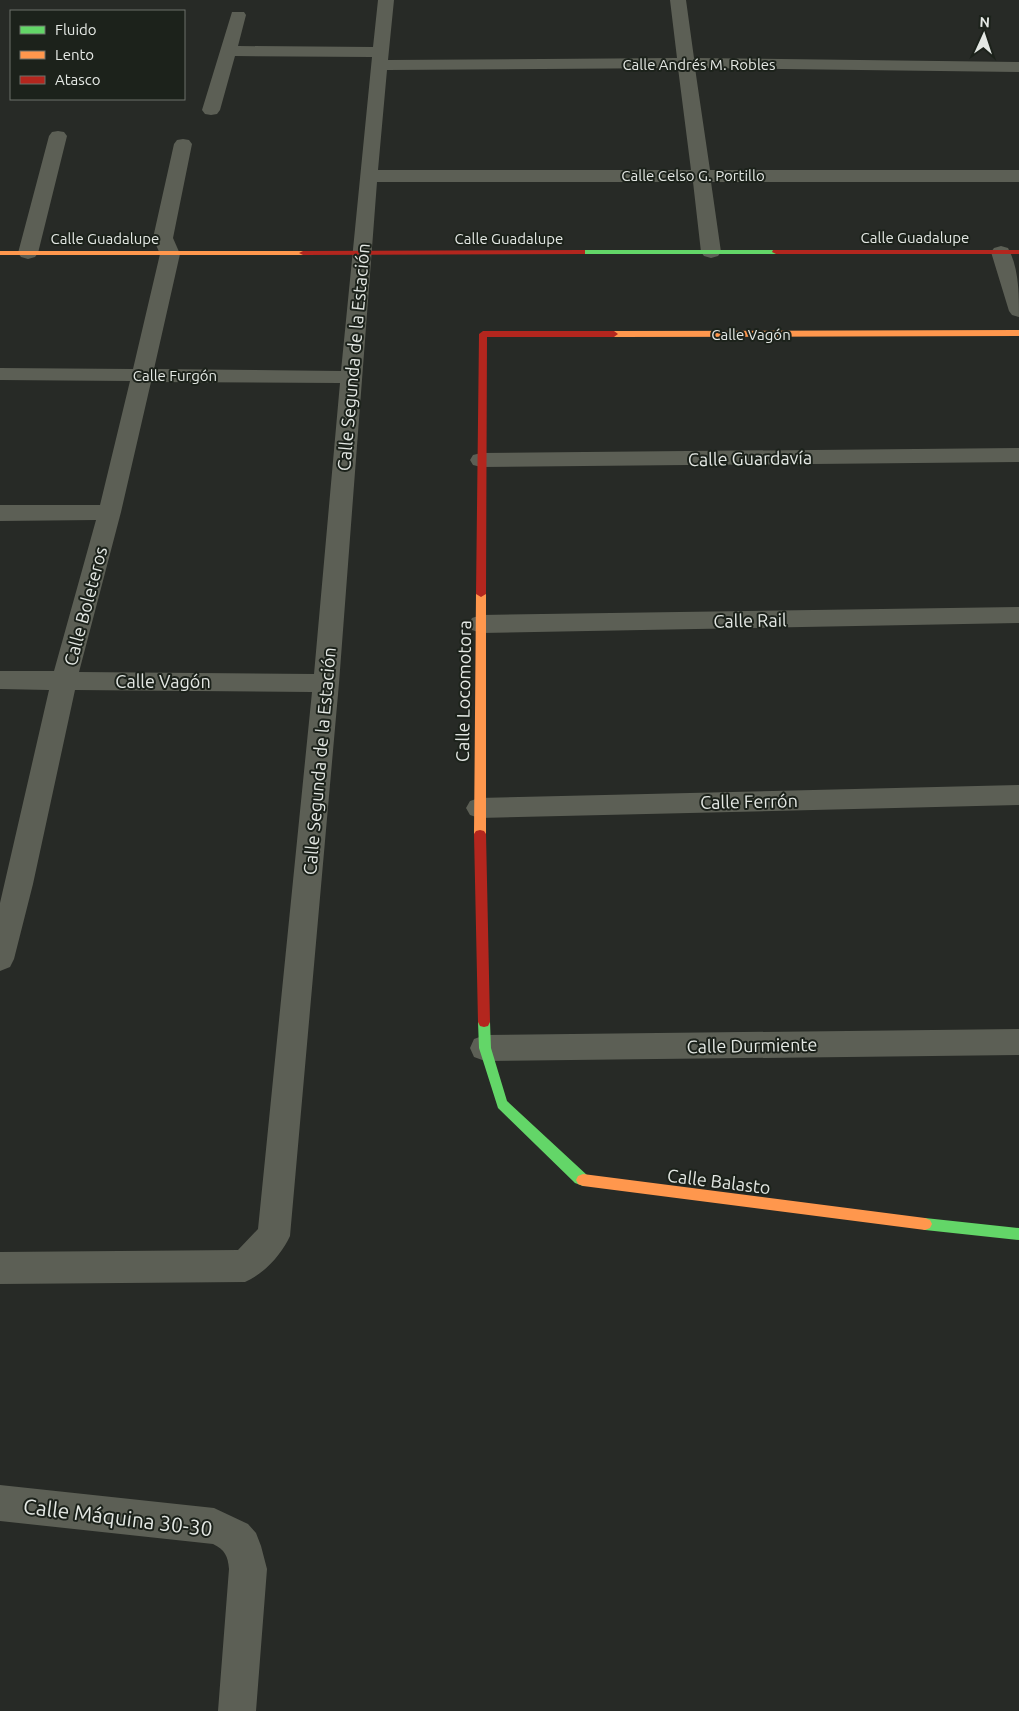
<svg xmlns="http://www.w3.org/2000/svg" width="1019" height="1711" font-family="Ubuntu,sans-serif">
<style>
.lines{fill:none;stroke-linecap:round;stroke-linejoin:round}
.street{fill:#5c5f55;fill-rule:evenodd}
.fast{fill:#63d668;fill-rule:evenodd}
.slow{fill:#ff974d;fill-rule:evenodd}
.jam{fill:#b3261e;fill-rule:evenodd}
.labels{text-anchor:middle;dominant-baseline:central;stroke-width:4;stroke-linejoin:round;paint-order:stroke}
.far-street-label{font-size:15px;fill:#e4e8e4;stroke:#1c221b}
.street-label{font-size:18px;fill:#e4e8e4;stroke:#1c221b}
.near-street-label{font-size:21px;fill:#e4e8e4;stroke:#1c221b}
</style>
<rect width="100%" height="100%" fill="#272a26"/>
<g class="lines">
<!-- street -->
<path class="street" d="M 378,0 L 394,0 L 388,60 L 677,58 L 670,0 L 686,0 L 694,58 L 1019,62 L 1019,72 L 695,68 L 710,170 L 1019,170 L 1019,182 L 711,182 L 721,252 L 718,256 L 711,258 L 704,256 L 701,252 L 693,182 L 377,182 L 339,683 L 290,1236 C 282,1254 264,1274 245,1282 L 0,1284 L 0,1252 L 238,1250 L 258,1229 L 312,692 L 75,690 L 33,884 L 14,959 L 10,967 L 0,971 L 0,903 L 49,690 L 0,689 L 0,671 L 54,671 L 96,520 L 0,521 L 0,505 L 100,505 L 130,381 L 0,380 L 0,368 L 133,369 L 160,254 L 153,238 L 174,144 L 177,140 L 183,139 L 189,140 L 192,144 L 173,238 L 180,254 L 154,369 L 341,371 L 372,57 L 235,56 L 220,110 L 217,114 L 211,115 L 205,114 L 202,110 L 232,12 L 244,12 L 246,15 L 238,46 L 373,47 ZM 678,68 L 691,170 L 378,170 L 387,70 ZM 151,382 L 340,383 L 314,674 L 79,672 L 121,512 Z
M 58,131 L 64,132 L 67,136 L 38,253 L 35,257 L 28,259 L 21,257 L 18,253 L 49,136 L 52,132 Z
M 1001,246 L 1008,248 C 1019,268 1019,294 1019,317 L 1012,315 L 1009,311 L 991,252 L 994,248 Z
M 1019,448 L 1019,462 L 481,467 L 473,465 L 470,460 L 473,455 L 481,453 Z
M 1019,607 L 1019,623 L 481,633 L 472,630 L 469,624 L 472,618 L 481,615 Z
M 1019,785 L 1019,805 L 479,818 L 470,815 L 466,808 L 470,801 L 479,798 Z
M 1019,1029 L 1019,1055 L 485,1061 L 474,1057 L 470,1048 L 474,1039 L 485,1035 Z
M 0,1485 L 214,1508 L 248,1524 L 256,1533 L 261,1546 L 267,1569 L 256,1711 L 218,1711 L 229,1569 C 228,1556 225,1550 213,1544 L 0,1521 Z"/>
<!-- fast -->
<path class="fast" d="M 579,250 L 776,250 L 780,252 L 776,254 L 579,254 Z
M 484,1017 L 488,1018 L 490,1022 L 491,1048 L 507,1101 L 588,1176 L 590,1180 L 588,1184 L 583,1186 L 575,1183 L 498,1108 L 479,1048 L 478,1022 L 480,1018 Z
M 925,1218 L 1019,1228 L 1019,1240 L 925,1230 L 920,1228 L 918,1224 L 920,1220 Z"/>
<!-- slow -->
<path class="slow" d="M 0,251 L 303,251 L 307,253 L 303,255 L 0,255 Z
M 1019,330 L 1019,336 L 614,337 L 610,334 L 614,331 Z
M 481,591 L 486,594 L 486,834 L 484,837 L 476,837 L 474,834 L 476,594 Z
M 583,1174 L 925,1218 L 930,1220 L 932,1224 L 930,1228 L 925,1230 L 583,1186 L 578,1184 L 576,1180 L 578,1176 Z"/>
<!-- jam -->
<path class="jam" d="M 582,250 L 585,250 L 585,254 L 303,255 L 299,253 L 303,251 Z
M 773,250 L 1019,250 L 1019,254 L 776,254 L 772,252 Z
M 483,331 L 614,331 L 618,334 L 614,337 L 487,337 L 486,594 L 481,597 L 476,594 L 479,334 Z
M 480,830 L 484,831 L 486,834 L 490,1022 L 488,1026 L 484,1027 L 480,1026 L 478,1022 L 474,834 L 476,831 Z"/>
</g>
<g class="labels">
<!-- far-street labels -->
<g class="far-street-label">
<text x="699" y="64">Calle Andrés M. Robles</text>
<text x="693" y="175">Calle Celso G. Portillo</text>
<text x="915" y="237">Calle Guadalupe</text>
<text x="105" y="238">Calle Guadalupe</text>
<text x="509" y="238">Calle Guadalupe</text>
<text x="751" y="334">Calle Vagón</text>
<text x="175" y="375">Calle Furgón</text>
</g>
<!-- street labels -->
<g class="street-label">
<text transform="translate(353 357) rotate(-85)">Calle Segunda de la Estación</text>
<text transform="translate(750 458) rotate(-1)">Calle Guardavía</text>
<text transform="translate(85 606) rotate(-75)">Calle Boleteros</text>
<text transform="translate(750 620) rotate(-1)">Calle Rail</text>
<text x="163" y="681">Calle Vagón</text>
<text transform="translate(463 691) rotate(-89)">Calle Locomotora</text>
<text transform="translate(319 761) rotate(-85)">Calle Segunda de la Estación</text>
<text transform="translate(749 801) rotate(-1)">Calle Ferrón</text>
<text transform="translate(752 1045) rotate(-1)">Calle Durmiente</text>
<text transform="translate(719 1181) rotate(7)">Calle Balasto</text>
</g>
<!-- near-street labels -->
<g class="near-street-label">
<text transform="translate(118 1517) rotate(7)">Calle Máquina 30-30</text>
</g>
</g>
<!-- legend -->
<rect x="10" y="10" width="175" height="90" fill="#1c221b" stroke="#6c716b"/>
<rect x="20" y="26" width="25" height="8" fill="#63d668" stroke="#6c716b"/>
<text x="55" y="35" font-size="15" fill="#e4e8e4">Fluido</text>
<rect x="20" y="51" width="25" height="8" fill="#ff974d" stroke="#6c716b"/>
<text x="55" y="60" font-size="15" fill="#e4e8e4">Lento</text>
<rect x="20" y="76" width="25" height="8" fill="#b3261e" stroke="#6c716b"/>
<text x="55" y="85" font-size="15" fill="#e4e8e4">Atasco</text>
<!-- north arrow -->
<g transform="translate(984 35) rotate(3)" stroke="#1c221b" stroke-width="4" paint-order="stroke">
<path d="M0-4L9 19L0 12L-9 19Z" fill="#e4e8e4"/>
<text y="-8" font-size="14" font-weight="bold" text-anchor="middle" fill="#e4e8e4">N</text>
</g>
</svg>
